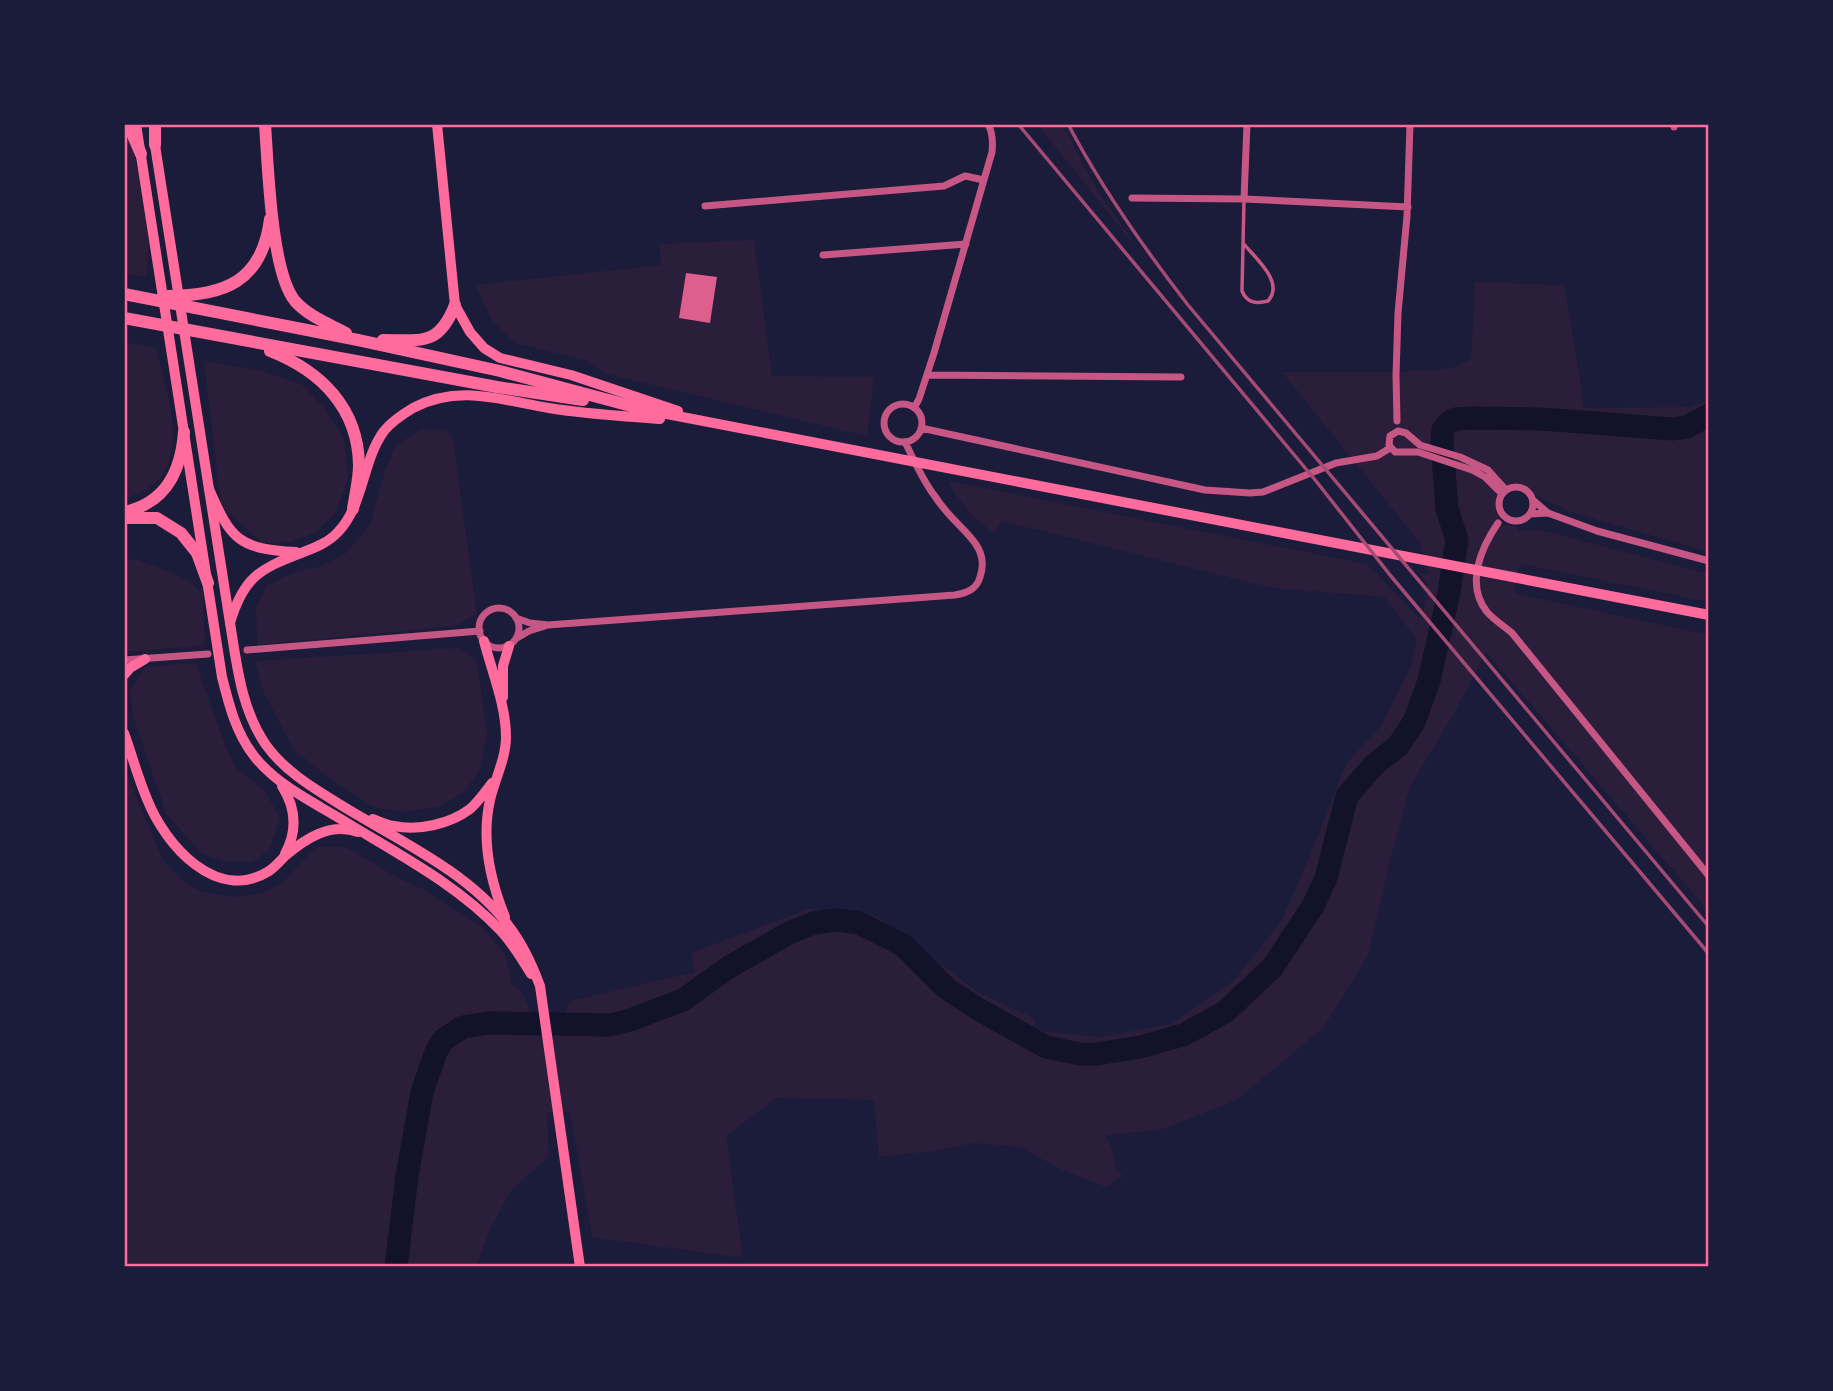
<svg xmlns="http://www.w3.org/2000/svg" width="1833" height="1391" font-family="'Roboto Condensed',sans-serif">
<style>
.green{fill:#2a1e3b}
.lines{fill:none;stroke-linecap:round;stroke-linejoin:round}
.river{stroke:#12122b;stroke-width:23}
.building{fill:#dd5f8e}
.service{stroke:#c65784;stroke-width:3.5}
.minor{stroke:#c65784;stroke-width:7}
.secondary{stroke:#ff6b9d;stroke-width:10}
.primary{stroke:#ff6b9d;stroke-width:10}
.motorway{stroke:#ff6b9d;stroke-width:12}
.rail{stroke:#a44b75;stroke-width:3.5}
.neatline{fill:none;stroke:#ff6b9d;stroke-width:2.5}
</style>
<rect width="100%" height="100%" fill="#1b1b3a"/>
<!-- green -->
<path class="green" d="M 1037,124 L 1062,124 L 1098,191 L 1144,257 Z
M 124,125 L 133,144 L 149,243 L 146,277 L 124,273 Z
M 754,240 L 772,376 L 874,377 L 867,436 L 606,374 L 585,360 L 514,343 L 492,321 L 476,285 L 661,265 L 659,244 Z
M 1475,282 L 1564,285 L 1581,385 L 1583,408 L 1690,407 L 1709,400 L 1709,552 L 1571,512 L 1542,499 L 1518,485 L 1511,485 L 1502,489 L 1497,497 L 1496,506 L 1497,515 L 1503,525 L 1518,527 L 1518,532 L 1537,529 L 1709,574 L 1709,602 L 1520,564 L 1514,593 L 1709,635 L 1709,912 L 1486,652 L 1451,719 L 1410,786 L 1390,861 L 1368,956 L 1323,1028 L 1237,1100 L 1160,1130 L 1103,1135 L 1108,1138 L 1116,1168 L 1123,1176 L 1106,1187 L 1058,1168 L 1020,1147 L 973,1143 L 940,1150 L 879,1157 L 874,1100 L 776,1098 L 726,1136 L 743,1258 L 592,1237 L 570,1112 L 547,1113 L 549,1157 L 512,1189 L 491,1227 L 476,1267 L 124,1267 L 124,767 L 162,859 L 183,880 L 198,891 L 233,897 L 251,895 L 266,891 L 281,884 L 315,849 L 319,847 L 331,846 L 343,847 L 354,852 L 400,879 L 423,889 L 483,928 L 506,956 L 512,985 C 524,990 530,1007 531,1020 L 557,1026 L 562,1024 L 569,1001 L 695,972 L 691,953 L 808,909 L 878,917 L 978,992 L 1034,1018 L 1037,1031 L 1100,1037 L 1171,1024 L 1234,980 L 1282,920 L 1311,853 L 1346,764 L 1382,724 L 1411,666 L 1417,639 L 1384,597 L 1273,588 L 1002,521 L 994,533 C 972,518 961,504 948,481 L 1367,564 L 1421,620 L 1426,601 L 1428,584 L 1419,573 L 1428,575 L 1429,574 L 1420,543 L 1282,372 L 1397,372 L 1449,369 L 1471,360 Z
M 124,342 L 156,348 C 169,399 199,481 124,498 Z
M 204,361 L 260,370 L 303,385 L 326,411 L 344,439 L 348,479 L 335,513 L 316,532 L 290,542 L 262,543 L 221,506 Z
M 421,430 L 446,430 L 453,439 L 477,614 L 455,626 L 257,645 L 256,609 L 266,586 L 293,573 L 319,567 L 346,553 L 370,525 L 385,470 L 397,444 Z
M 124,558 C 143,560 175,573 190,582 C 195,586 199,590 203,594 L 205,645 L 124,652 Z
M 460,648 L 477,661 L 487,735 L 480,769 L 465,791 L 440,806 L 406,812 L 373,807 L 336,783 L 294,750 L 264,693 L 255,661 Z
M 196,663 L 225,746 L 236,768 L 265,791 L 280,818 L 269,850 L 253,862 L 228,862 L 202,854 L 167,815 L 133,717 L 130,690 L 145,667 Z"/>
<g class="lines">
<!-- river -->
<path class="river" d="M 396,1267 L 407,1176 L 422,1092 L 436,1052 L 443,1040 L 463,1027 L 487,1023 L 611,1025 L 630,1020 L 683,1000 L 729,967 L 791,932 L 814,923 L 836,920 L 859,923 L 903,945 L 946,988 L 978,1009 L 1046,1047 L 1080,1054 L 1097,1054 L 1140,1047 L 1183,1035 L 1225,1012 L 1272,968 L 1313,906 L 1326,878 L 1347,796 L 1375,764 L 1398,746 L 1414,722 L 1429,681 L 1449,592 L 1457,540 L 1447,509 L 1442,443 L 1443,429 L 1448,423 L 1455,419 L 1475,418 L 1542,419 L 1672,429 L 1687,427 L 1709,415"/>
</g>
<!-- building -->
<path class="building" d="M 686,273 L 717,277 L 710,323 L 679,318 Z"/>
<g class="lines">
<!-- service -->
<path class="service" d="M 1243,243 C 1255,258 1285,282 1268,301 C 1256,304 1247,303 1242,291 L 1244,199"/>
<!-- minor -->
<path class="minor" d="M 1674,124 L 1674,127
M 1132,198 L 1244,199 L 1408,207
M 1244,199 L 1247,124
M 705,206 L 944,186 L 965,176 L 984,180
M 823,255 L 966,244
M 927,375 L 1181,377
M884 423a19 19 0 1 1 38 0a19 19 0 1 1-38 0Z
M 914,408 L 919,399 L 934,353 L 992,152 C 993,142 993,133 988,124
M 1397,421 L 1396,375 L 1398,313 L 1407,216 L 1410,124
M 921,428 L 1205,490 L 1250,493 L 1263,492 L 1336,463 L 1377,456 L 1390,448
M1499 504a17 17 0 1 1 34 0a17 17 0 1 1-34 0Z
M 1502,494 L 1485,477 L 1472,470 L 1418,452 L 1395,452 L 1389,445 L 1390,436 L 1398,431 L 1406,433 L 1420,445 L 1460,457 L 1488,470 L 1506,490
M 1548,513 L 1597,531 L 1709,561
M 1530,514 L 1548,513 L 1534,501
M 1498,523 C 1481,548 1465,584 1487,612 C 1494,620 1504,626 1512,633 L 1709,876
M479 628a20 20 0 1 1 40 0a20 20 0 1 1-40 0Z
M 516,618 L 530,623 L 548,625 L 955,595 C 967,593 977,589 980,577 C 988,554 974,540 959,525 C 950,516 941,506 934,495 C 922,479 914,460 905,442
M 517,638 L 529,631 L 545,626
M 247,650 L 480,631
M 124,660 L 208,654"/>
<!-- secondary -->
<path class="secondary" d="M 136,124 L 222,677 C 229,705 236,733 254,756 C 276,784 309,800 339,818 C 394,852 456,883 501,931 C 513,944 522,959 531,974
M 154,139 L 230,623 C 237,665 241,709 266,745 C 284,770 310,786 336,802 C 393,838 467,870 508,925 C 523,944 532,964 540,986 L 580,1267
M 484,641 C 492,672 506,705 506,737 C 506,758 495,779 490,800 C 481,840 490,880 505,917
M 124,675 L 130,668 L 145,659
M 503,697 L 503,666 L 509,646
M 124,733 C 132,755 138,778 147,799 C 165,845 217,904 269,871 C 275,867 280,861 285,856 C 305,839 330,822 358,832
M 282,786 C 296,808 298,830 285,854
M 373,819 C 380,822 387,825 394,826 C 419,831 450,824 470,809 C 478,802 485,792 492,783"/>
<!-- primary -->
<path class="primary" d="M 437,124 L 455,305 L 470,332 L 484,348 L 500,358 L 571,375 L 678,411
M 646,410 L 1709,615
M 209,489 C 231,540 239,549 296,552
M 230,623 C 243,578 259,569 301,553 C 314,548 328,543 338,532 C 364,505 362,461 384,431 C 392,421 403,414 413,408 C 459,384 501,400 549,408 C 585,414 623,416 660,419"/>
<!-- motorway -->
<path class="motorway" d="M 128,124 L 141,154
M 155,124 L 155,145
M 265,124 C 268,165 271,272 295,301 C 308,316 329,324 346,333
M 124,294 L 358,340 L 500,371 L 646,410
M 167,296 C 224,296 262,282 270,219
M 124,318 L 497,387 L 583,400
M 383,340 C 422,340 439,346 455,305
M 270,351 C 321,371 358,408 359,465 C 359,480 355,495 353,509
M 124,512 C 166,503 181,471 184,432
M 124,518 L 157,518 L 181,533 L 197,553 L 208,583"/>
<!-- rail -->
<path class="rail" d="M 1018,124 L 1316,481 L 1390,575 L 1709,954
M 1068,124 C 1102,189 1143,247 1188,305 L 1709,927"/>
</g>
<!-- border -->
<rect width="1833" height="1391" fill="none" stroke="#1b1b3a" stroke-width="252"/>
<rect x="126" y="126" width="1581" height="1139" class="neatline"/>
</svg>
